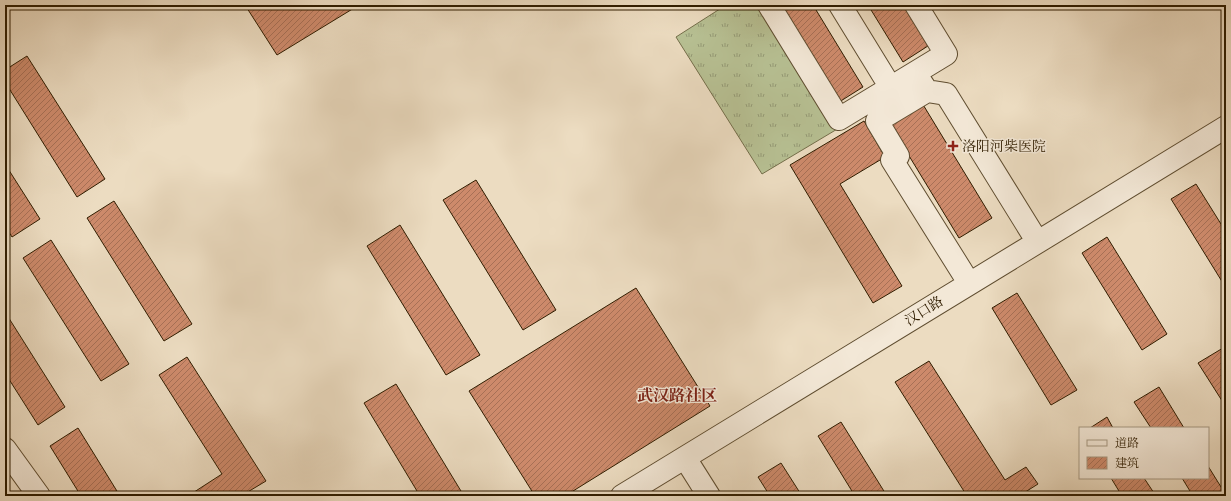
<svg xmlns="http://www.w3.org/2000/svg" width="1231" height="501" font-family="Cardo,'Noto Serif SC',serif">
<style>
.grass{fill:url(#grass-tufts);stroke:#746e4a}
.building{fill:url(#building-hatch);stroke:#301d00}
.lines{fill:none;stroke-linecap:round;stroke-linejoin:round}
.minor-casing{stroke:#5f4d30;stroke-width:24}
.minor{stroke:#f3e8d7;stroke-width:22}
.poi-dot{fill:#8f2418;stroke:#f3e8d7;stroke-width:1.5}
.labels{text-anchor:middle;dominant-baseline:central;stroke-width:3;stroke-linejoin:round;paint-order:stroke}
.poi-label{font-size:14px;fill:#301d00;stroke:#f3e8d7;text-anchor:start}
.street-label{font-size:14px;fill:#301d00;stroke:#f3e8d7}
.quarter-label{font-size:16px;font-weight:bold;fill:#7a1f14;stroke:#f3e8d7}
</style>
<defs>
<pattern id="grass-tufts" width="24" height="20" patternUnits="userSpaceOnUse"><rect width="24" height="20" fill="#b7c093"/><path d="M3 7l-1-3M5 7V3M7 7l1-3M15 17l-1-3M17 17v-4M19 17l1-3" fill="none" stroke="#959b76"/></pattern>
<pattern id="building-hatch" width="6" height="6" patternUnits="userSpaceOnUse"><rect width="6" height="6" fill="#cd8a6b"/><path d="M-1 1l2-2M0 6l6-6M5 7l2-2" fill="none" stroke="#a77056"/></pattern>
</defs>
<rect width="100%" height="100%" fill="#ecdcc1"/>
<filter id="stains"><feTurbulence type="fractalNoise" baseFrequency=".005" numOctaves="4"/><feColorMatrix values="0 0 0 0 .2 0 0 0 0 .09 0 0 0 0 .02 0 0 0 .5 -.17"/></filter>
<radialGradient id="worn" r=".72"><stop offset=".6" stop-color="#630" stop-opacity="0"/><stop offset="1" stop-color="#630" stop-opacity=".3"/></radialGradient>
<!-- grass -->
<path class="grass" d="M 726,5 L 764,5 L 839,128 L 762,174 L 676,37 Z"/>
<!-- building -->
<path class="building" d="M 245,5 L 359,5 L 277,55 Z
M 775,5 L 813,5 L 863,87 L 836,104 Z
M 868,5 L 906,5 L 931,44 L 903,62 Z
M 27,56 L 105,179 L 77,197 L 5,82 L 5,70 Z
M 919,98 L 992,218 L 959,238 L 886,118 Z
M 864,121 L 885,157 L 840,184 L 902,286 L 873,303 L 790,165 Z
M 5,164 L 40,219 L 12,237 L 5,226 Z
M 476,180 L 556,310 L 523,330 L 443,200 Z
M 1196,184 L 1226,232 L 1226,288 L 1171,199 Z
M 114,201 L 192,324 L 164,341 L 87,218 Z
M 400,225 L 480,355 L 446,375 L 367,246 Z
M 1107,237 L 1167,334 L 1142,350 L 1082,253 Z
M 51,240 L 129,364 L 101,381 L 23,258 Z
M 636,288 L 710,406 L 565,496 L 535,496 L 469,391 Z
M 1017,293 L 1077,390 L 1051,405 L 992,308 Z
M 5,312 L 65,407 L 38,425 L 5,373 Z
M 1223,348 L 1226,353 L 1226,407 L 1198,363 Z
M 187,357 L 266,481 L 241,496 L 188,496 L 222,474 L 159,375 Z
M 929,361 L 1005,480 L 1026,467 L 1038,484 L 1019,496 L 967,496 L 895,382 Z
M 396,384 L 464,496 L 420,496 L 364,403 Z
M 1159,387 L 1184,428 L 1151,428 L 1134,402 Z
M 1107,417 L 1113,428 L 1090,428 Z
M 841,422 L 887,496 L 855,496 L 818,436 Z
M 78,428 L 120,496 L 81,496 L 50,446 Z
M 781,463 L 802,496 L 770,496 L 758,477 Z
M 1208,466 L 1226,495 L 1226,496 L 1193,496 L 1182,478 L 1208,478 Z
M 1111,478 L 1144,478 L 1156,496 L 1122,496 Z
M 5,487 L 11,496 L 5,496 Z"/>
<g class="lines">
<!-- minor casing -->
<g class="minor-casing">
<path id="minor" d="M 769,5 L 839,119 L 946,54 L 916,5
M 840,5 L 891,88
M 919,79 L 927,91 L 946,94 L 1037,241
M 927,91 L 877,121 L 898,156 L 892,160 L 969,283
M 5,449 L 39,496
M 685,458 L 709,496
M 622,496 L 1226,127"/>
</g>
<!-- minor -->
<use href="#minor" class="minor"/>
</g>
<!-- markers -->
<path class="poi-dot" d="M951 140h4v4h4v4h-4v4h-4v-4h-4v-4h4z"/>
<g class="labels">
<!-- poi labels -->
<g class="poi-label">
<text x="962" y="146">洛阳河柴医院</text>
</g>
<!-- street labels -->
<g class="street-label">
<text transform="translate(924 311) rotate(-32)">汉口路</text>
</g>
<!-- quarter labels -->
<g class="quarter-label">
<text x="677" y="396">武汉路社区</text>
</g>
</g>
<!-- margin -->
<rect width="1231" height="501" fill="none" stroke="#ecdcc1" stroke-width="20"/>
<rect x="6" y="6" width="1219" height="489" fill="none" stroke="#301d00" stroke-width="2"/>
<rect x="10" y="10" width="1211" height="481" fill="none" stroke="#301d00"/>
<!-- legend -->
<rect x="1079" y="427" width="130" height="52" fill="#f3e8d7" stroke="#a59781"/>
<rect x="1087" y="440" width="20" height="6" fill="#f3e8d7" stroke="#a59781"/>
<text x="1115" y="447" font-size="12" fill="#301d00">道路</text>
<rect x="1087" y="457" width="20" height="12" fill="url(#building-hatch)" stroke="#a59781"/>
<text x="1115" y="467" font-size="12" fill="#301d00">建筑</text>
<rect width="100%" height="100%" filter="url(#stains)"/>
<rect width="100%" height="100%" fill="url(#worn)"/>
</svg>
